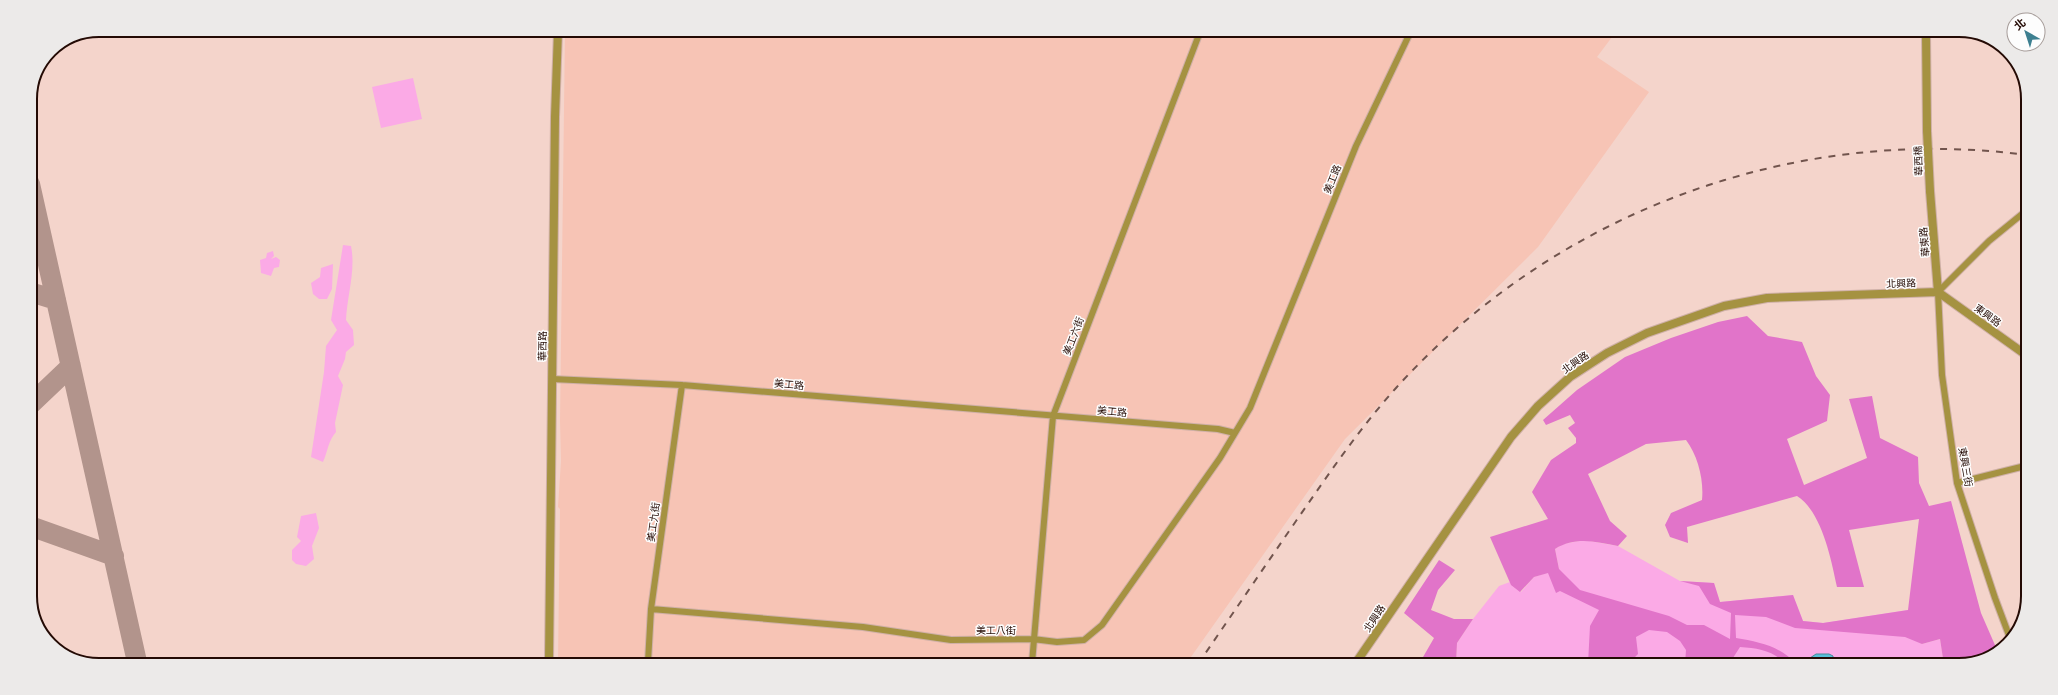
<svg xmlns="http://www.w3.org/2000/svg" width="2058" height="695" font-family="'Public Sans','Noto Sans TC',sans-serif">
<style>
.built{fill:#f7c4b5}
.green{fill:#fbaae6}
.forest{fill:#e174c9;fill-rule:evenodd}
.water{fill:#58bfd9;stroke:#488999}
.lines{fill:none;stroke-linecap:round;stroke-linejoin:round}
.taxiway{stroke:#b2948c;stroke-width:20}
.minor-casing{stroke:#cfb0a7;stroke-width:8}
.tertiary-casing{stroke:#cfb0a7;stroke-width:10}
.minor{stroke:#a59241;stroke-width:6}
.tertiary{stroke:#a59241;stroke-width:8}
.rail{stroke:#71544d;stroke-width:2;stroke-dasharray:7 7;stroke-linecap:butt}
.tertiary-bridge-casing{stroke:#cfb0a7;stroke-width:10;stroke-linecap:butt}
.tertiary-bridge{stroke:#a59241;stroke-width:8}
.labels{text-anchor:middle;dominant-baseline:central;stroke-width:3;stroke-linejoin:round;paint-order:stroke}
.street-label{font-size:10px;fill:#240a04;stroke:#fdfdfd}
.rim{fill:none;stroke:#240a04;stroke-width:2}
</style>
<rect width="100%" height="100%" fill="#f4d4cb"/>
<!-- built -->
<path class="built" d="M 565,31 L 1615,33 L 1597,57 L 1649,92 L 1538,247 L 1345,439 L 1186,664 L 558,662 L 560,509 L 558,507 L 561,461 L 560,421 Z"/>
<!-- green -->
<path class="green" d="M 413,78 L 422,119 L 381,128 L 372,87 Z
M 343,245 L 351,246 C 356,270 347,296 346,320 L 353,330 L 354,345 L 346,352 L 345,359 L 338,376 L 343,385 L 335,423 L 336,432 C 328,441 328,451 323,462 L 311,457 L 324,372 L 326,346 L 337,330 L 331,320 Z
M 273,251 L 274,256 L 271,259 L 276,257 L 280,260 L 279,267 L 274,268 L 271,276 L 261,273 L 260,260 L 266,258 L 267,253 Z
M 333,264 L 332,289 L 327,299 L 319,299 L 313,294 L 311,283 L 320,277 L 321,268 Z
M 316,513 L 319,528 L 312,546 L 314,559 L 306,566 L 296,564 L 292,560 L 292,550 L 301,541 L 297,537 L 301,516 Z
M 1584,540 L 1618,546 L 1680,581 L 1714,583 L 1720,602 L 1793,595 L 1803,621 L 1823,623 L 1908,610 L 1922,644 L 1940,639 L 1944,665 L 1456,664 L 1457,643 L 1473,619 L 1499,586 L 1510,582 L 1521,592 L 1534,577 L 1559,569 L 1555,549 L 1563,544 Z"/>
<!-- forest -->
<path class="forest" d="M 1747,316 L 1768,336 L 1802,342 L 1816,376 L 1830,395 L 1827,421 L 1787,439 L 1804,485 L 1867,458 L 1849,399 L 1872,396 L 1880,438 L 1918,457 L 1919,483 L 1929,506 L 1951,501 L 1981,613 L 1998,652 L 1959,665 L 1944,665 L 1940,639 L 1922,644 L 1905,637 L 1795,628 L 1766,617 L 1735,615 L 1736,638 C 1759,642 1781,646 1797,665 L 1787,665 C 1774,651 1759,648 1740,647 L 1731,661 L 1732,665 L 1685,664 L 1686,650 L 1680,641 L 1667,632 L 1649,630 L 1636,637 L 1638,654 L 1628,664 L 1588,664 L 1590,626 L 1599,610 L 1560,591 L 1556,593 L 1548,573 L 1534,577 L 1520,592 L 1511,585 L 1490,537 L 1548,519 L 1532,492 L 1551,460 L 1576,443 L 1576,438 L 1568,428 L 1575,423 L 1570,415 L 1546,425 L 1543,420 L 1577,390 L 1625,357 L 1671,338 L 1718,322 ZM 1686,440 C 1698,456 1704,480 1702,500 L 1671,513 L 1665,525 L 1670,537 L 1688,543 L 1687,527 L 1797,496 C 1822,512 1831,559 1837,587 L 1864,587 L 1849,530 L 1919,519 L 1908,610 L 1823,623 L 1803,621 L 1793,595 L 1720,602 L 1714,583 L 1680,581 L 1699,586 L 1710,604 L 1731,613 L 1730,639 L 1704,625 L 1687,625 L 1669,616 L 1580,590 L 1559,569 L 1555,549 C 1576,536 1596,542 1618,546 L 1627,536 L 1610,521 L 1588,474 L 1646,444 Z
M 1439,560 L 1455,570 L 1438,590 L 1431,610 L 1454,619 L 1473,619 L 1457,643 L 1456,664 L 1419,664 L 1434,638 L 1404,613 Z"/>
<!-- water -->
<path class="water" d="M 1816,654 L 1829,654 L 1833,656 L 1833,663 L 1831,665 L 1806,665 L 1810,658 Z"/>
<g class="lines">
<!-- taxiway -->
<path class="taxiway" d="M 30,184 L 137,662
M 30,292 L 56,300
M 30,405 L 71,366
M 30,526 L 114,556"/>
<!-- minor casing -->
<g class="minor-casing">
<path id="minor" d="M 552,379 L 682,385 L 1218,429 L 1235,433 L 1250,408 L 1356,146 L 1410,33
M 1957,483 L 2025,466
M 651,609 L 863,627 L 951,640 L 1033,639 L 1057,642 L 1084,640 L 1102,625 L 1220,458 L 1235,433
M 2010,638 L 1995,598 L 1957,483 L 1942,375 L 1938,292 L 1989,241 L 2027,210
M 648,662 L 651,609 L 682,385
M 1032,663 L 1053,416 L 1200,32"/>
</g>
<!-- tertiary casing -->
<g class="tertiary-casing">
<path id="tertiary" d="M 1926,33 L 1927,131
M 1930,191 L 1938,292
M 1938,292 L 2026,355
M 549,662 L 555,117 L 558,31
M 1355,664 L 1511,437 L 1538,406 L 1570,377 L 1607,353 L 1647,333 L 1724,306 L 1767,298 L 1938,292"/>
</g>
<!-- minor -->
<use href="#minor" class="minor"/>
<!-- tertiary -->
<use href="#tertiary" class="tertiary"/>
<!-- rail -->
<path class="rail" d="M 1198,664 C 1231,616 1263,569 1296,521 C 1328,475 1359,429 1396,388 C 1555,212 1793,124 2027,155"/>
<!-- tertiary-bridge casing -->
<g class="tertiary-bridge-casing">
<path id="tertiary-bridge" d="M 1927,131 L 1930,191"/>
</g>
<!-- tertiary-bridge -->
<use href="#tertiary-bridge" class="tertiary-bridge"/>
</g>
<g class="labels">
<!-- street labels -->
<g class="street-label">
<text transform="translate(1918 161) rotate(-92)">華西橋</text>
<text transform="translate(1332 179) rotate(-68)">美工路</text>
<text transform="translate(1924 242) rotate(-95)">華東路</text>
<text transform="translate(1901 283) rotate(-2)">北興路</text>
<text transform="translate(1988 315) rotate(36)">東興路</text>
<text transform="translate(1073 336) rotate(-69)">美工六街</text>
<text transform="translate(542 346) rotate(-89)">華西路</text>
<text transform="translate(1575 362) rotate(-35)">北興路</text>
<text transform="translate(789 384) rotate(5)">美工路</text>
<text transform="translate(1112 411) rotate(5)">美工路</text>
<text transform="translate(1966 467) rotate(80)">東興三街</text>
<text transform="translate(653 522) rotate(-82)">美工九街</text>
<text transform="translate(1374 618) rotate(-56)">北興路</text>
<text x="996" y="630">美工八街</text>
</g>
</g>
<!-- crop -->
<path d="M0 0H2058V695H0ZM99 37H1959A62 62 0 0 1 2021 99V596A62 62 0 0 1 1959 658H99A62 62 0 0 1 37 596V99A62 62 0 0 1 99 37Z" fill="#eceae9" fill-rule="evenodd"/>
<path class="rim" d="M99 37H1959A62 62 0 0 1 2021 99V596A62 62 0 0 1 1959 658H99A62 62 0 0 1 37 596V99A62 62 0 0 1 99 37Z"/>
<!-- north arrow -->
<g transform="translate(2026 32) rotate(321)"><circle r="19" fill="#fdfdfd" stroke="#a69c99"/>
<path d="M0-3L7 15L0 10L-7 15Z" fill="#3d7f90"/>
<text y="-6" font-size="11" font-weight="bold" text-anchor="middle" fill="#240a04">北</text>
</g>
</svg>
